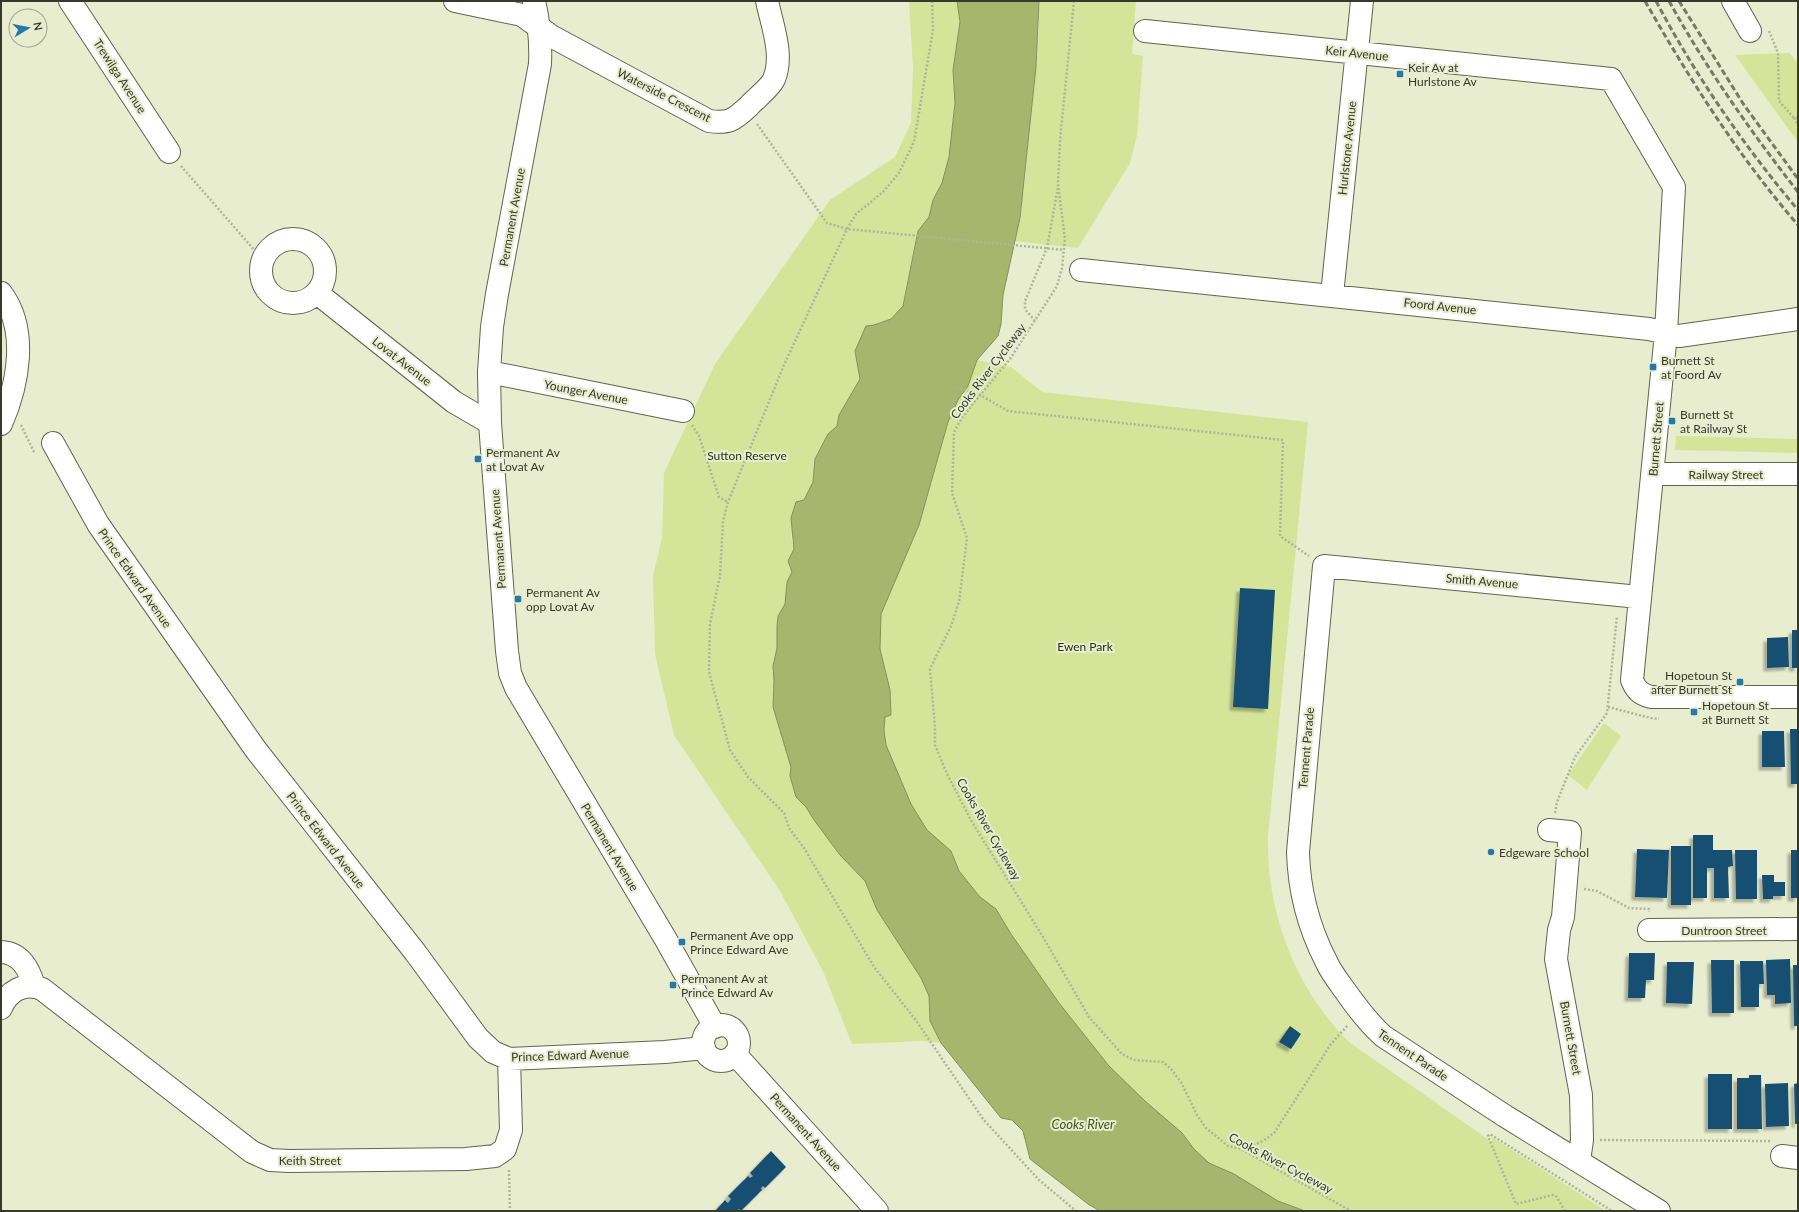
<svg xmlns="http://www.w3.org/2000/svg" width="1799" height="1212" font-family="Lato,sans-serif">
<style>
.green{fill:#d5e499}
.water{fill:#a8b56c;stroke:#869059}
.building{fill:#195071;filter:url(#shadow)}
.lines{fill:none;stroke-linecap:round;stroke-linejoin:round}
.minor-casing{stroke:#60664b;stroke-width:24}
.major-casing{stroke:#60664b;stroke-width:24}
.path{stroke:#afb49b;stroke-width:2.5;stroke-dasharray:2 2;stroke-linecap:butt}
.minor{stroke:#fff;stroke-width:22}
.major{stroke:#fff;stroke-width:22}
.rail{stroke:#767a66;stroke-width:3;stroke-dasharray:6 3;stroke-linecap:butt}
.poi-dot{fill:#2379a8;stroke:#e7edce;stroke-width:1.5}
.labels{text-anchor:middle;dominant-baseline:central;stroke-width:4;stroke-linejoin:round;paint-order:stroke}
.street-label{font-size:12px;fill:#36392c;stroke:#e7edce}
.poi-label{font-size:12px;fill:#36392c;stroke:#e7edce;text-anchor:start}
.park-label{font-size:12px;fill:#2c3111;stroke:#e7edce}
.water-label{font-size:13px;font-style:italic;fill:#4b531d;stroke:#e7edce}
</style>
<defs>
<filter id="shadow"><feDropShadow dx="-3.5" dy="3.5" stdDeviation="1" flood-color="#0004"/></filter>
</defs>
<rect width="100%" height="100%" fill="#e7edce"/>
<!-- green -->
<path class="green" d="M 909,1 L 957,1 L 960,22 L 953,70 L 955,103 L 949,157 L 942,183 L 933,200 L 929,217 L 918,231 L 903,306 L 891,319 L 874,325 L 859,367 L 860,379 L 839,415 L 837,426 L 828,434 L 815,459 L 813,482 L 804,500 L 791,536 L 794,549 L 788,561 L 792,572 L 787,582 L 785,604 L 778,616 L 777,626 L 777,648 L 773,666 L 791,767 L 790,776 L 796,797 L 806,807 L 814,820 L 840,855 L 865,881 L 877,910 L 921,978 L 929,996 L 930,1021 L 941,1043 L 922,1041 L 852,1044 L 823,971 L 780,891 L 674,735 L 655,654 L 653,576 L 662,538 L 664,473 L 715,364 L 830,200 L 895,157 L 911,123 L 913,68 Z
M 1039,1 L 1136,1 L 1132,54 L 1143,56 L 1137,135 L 1130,163 L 1078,248 L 1014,241 C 1024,205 1026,167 1030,129 C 1034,87 1040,44 1039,1 Z
M 1790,53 L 1798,64 L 1798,142 L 1735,55 Z
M 977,360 L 1011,367 L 1042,392 L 1308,422 L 1268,836 C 1266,912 1295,988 1349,1042 L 1492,1142 L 1492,1137 L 1606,1211 L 1305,1211 L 1278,1201 L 1234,1174 L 1209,1163 L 1194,1149 L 1182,1133 L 1145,1101 L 1109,1066 L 1059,1003 L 1011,934 L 996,909 L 980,897 L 959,871 L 951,851 L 927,830 L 911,804 L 886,745 L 884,730 L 885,717 L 891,715 L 880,649 L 881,614 L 919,525 L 948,422 L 958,400 L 968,386 Z
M 1676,436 L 1798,439 L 1798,453 L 1675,450 Z
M 1604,723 L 1621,736 L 1587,790 L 1568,775 Z"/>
<!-- water -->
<path class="water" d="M 957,1 L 1039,1 L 1036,67 L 1020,218 L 1003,295 L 1001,324 L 998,336 L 977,360 L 968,386 L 958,400 L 948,422 L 919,525 L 881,614 L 880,649 L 890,690 L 891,715 L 885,717 L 884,730 L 886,745 L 911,804 L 927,830 L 951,851 L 959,871 L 980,897 L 996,909 L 1011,934 L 1059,1003 L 1109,1066 L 1145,1101 L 1182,1133 L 1194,1149 L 1209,1163 L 1234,1174 L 1278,1201 L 1305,1211 L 1100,1211 L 1088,1204 L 1030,1159 L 1023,1131 L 1012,1120 L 1001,1118 L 941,1043 L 930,1021 L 929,996 L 921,978 L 877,910 L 865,881 L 840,855 L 814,820 L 806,807 L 796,797 L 790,776 L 791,767 L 773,707 L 774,681 L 773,666 L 777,648 L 777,626 L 778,616 L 785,604 L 787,582 L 792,572 L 788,561 L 794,549 L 791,518 L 796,502 L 804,500 L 813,482 L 815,459 L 828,434 L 837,426 L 839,415 L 860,379 L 855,351 L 866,326 L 874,325 L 891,319 L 903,306 L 918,231 L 929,217 L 933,200 L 942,183 L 949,157 L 955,103 L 953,70 L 960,22 Z"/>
<!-- building -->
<path class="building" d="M 1240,588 L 1275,590 L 1268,709 L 1233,707 Z
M 1792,630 L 1798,630 L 1798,668 L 1792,668 Z
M 1788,637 L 1789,667 L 1767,668 L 1767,638 Z
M 1790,729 L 1798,729 L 1798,784 L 1791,784 Z
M 1762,731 L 1784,731 L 1785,767 L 1762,767 Z
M 1693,835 L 1713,835 L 1713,850 L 1732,850 L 1733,866 L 1728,867 L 1729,898 L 1714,898 L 1714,868 L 1707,868 L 1707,898 L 1693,898 Z
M 1671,846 L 1691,846 L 1691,905 L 1671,905 Z
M 1637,849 L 1669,850 L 1667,898 L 1635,897 Z
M 1735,850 L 1757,850 L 1757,899 L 1736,899 Z
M 1791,850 L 1798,850 L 1798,898 L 1791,898 Z
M 1762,875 L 1774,875 L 1774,882 L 1785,882 L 1785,896 L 1773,896 L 1773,899 L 1763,899 Z
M 1629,953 L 1655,953 L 1654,980 L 1646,980 L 1645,998 L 1628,998 Z
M 1790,959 L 1791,1003 L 1775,1004 L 1775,995 L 1767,995 L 1766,960 Z
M 1711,960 L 1734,960 L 1734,1013 L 1712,1013 Z
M 1740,961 L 1763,961 L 1764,984 L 1759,984 L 1759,1007 L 1741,1007 Z
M 1667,962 L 1694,962 L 1692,1004 L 1666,1003 Z
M 1793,965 L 1798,965 L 1798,1026 L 1794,1026 Z
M 1290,1026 L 1301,1034 L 1291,1049 L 1279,1042 Z
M 1708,1074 L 1732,1074 L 1732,1129 L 1708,1129 Z
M 1749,1075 L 1761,1075 L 1762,1129 L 1737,1129 L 1737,1078 L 1749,1078 Z
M 1788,1083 L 1789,1126 L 1766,1127 L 1765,1084 Z
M 1798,1083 L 1798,1124 L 1795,1124 L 1794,1084 Z
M 771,1151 L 786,1167 L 765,1188 L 763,1186 L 761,1188 L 762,1190 L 741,1211 L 739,1209 L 737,1211 L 715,1211 L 725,1200 L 728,1203 L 731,1199 L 728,1196 L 748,1176 L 750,1178 L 753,1176 L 750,1173 Z"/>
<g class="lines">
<!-- minor casing -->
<g class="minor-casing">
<path id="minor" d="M 70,1 L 169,152
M 455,1 L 522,15 L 551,36 L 709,121 C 729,124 734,120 749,106 C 755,99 771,87 774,79 C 784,55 772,25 767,1
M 1733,1 L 1750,31
M 1145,31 L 1611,79 L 1674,187 L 1666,333 L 1632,680 C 1636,690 1640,694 1651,697 L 1798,697
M261 271a32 32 0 1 1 64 0a32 32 0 1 1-64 0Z
M 1081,270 L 1649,329 L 1679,336 L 1798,319
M 1,293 C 29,330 18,385 1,424
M 317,293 L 454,402 L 490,423
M 1332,295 L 1362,1
M 489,372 L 683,411
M 53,443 L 98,524 L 256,750 L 415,952 L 478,1038 L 493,1052 L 509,1059 L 665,1052 L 704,1048
M 1653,474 L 1798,474
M 1639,597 L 1324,566 L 1298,852 C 1299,889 1309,928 1326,961 C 1332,975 1343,987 1351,999 C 1361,1013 1371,1025 1383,1036 L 1505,1116 L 1659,1211
M 1549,830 L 1570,832 L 1563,917 L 1559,930 L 1556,959 L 1581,1095 L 1582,1140 L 1579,1161
M 1649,930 L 1798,929
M 1,952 C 21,953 29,969 34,986
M 1,1008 C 8,991 24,982 42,989 L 252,1152 L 270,1160 L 289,1161 L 466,1159 L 495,1156 L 505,1149 L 511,1130 L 509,1059
M 1782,1156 L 1798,1158"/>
</g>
<!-- major casing -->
<g class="major-casing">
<path id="major" d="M 534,1 C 539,22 541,43 540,64 L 497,294 L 492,327 L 489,372 L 490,423 L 507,651 L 510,673 L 516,688 L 665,938 L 715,1027
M703 1043a18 18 0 1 1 36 0a18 18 0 1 1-36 0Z
M 735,1054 L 877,1211"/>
</g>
<!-- path -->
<path class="path" d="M 932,1 L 933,30 L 914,142 L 899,173 L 883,192 L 856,214 L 847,229 L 784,365 L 728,502 L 723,521 L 720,576 L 710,624 L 709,672 L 730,750 L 748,777 L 784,813 L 789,828 L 804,848 L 874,967 L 915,1019 L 983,1119 L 1039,1180 L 1076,1211
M 1074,1 L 1060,140 L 1058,184 L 1065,239 L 1062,268 L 1057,286 L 1010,359 L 963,416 L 954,432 L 952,493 L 967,538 L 959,602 L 951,626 L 930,669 L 935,727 L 935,745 L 947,774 L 972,822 L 1043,937 L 1089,1017 L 1122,1054 L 1134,1060 L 1163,1062 L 1171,1069 L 1181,1082 L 1197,1115 L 1206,1128 L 1228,1146 L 1241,1149 L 1351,1211
M 1769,31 L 1778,53 L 1779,101 L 1794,118 L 1798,118
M 1794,118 L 1798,124
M 757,124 L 827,223 L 847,229 L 1064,250
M 181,166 L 263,260
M 1035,321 L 1025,309 L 1025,301 L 1047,248 L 1058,187
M 956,387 L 980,395 L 1008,411 L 1283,440 L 1280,536 L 1309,556
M 21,425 L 34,452
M 692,425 L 699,436 L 719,497 L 728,502
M 1608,707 L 1651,718 L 1659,719
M 1555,813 L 1557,802 L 1575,757 L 1607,713 L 1617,616
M 1584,889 L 1597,891 L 1629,908 L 1649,909 L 1649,912
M 1600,1140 L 1772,1141
M 1242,1149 L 1263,1141 L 1274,1133 L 1331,1044 L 1348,1025
M 509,1170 L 510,1211
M 1565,1211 L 1557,1197 L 1553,1195 L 1516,1204 L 1488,1136 L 1490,1134 L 1612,1211"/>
<!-- minor -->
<use href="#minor" class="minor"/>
<!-- major -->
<use href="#major" class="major"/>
<!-- rail -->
<path class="rail" d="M 1645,1 C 1690,80 1739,157 1798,225
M 1656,1 C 1695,75 1744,146 1798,210
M 1669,1 C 1706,68 1751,132 1798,192
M 1679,1 L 1744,105 L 1798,179"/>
</g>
<!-- markers -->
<g class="poi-dot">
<rect x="1396" y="70" width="8" height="8" rx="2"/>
<rect x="1649" y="363" width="8" height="8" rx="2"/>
<rect x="1668" y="417" width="8" height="8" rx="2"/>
<rect x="474" y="455" width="8" height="8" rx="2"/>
<rect x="514" y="595" width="8" height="8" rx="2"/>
<rect x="1736" y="678" width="8" height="8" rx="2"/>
<rect x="1690" y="708" width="8" height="8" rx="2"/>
<circle cx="1491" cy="852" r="4"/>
<rect x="678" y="938" width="8" height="8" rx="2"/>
<rect x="669" y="981" width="8" height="8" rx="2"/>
</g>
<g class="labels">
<!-- street labels -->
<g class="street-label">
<text transform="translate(1357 53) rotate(6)">Keir Avenue</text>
<text transform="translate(120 76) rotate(57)">Trewilga Avenue</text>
<text transform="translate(664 95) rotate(27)">Waterside Crescent</text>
<text transform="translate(1347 148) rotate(-84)">Hurlstone Avenue</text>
<text transform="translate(512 217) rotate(-80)">Permanent Avenue</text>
<text transform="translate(1440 306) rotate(6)">Foord Avenue</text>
<text transform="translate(402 361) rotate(38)">Lovat Avenue</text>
<text transform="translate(988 371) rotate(-53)">Cooks River Cycleway</text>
<text transform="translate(586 392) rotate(11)">Younger Avenue</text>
<text transform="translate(1656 439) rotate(-85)">Burnett Street</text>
<text x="1726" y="474">Railway Street</text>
<text transform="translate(498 539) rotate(-94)">Permanent Avenue</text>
<text transform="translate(135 578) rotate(55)">Prince Edward Avenue</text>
<text transform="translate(1482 581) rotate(5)">Smith Avenue</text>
<text transform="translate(1306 748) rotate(-85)">Tennent Parade</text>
<text transform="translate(989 829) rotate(60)">Cooks River Cycleway</text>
<text transform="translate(326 840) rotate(52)">Prince Edward Avenue</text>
<text transform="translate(610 847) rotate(59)">Permanent Avenue</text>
<text x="1724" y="930">Duntroon Street</text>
<text transform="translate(1571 1038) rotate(80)">Burnett Street</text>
<text transform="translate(570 1055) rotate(-2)">Prince Edward Avenue</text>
<text transform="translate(1413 1055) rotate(34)">Tennent Parade</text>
<text transform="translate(806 1132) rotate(48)">Permanent Avenue</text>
<text x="310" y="1160">Keith Street</text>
<text transform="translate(1281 1163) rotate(28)">Cooks River Cycleway</text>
</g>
<!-- poi labels -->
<g class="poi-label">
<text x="1408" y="67">Keir Av at<tspan x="1408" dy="14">Hurlstone Av</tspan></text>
<text x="1661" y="360">Burnett St<tspan x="1661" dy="14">at Foord Av</tspan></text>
<text x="1680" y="414">Burnett St<tspan x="1680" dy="14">at Railway St</tspan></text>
<text x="486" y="452">Permanent Av<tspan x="486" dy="14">at Lovat Av</tspan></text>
<text x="526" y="592">Permanent Av<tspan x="526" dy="14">opp Lovat Av</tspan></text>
<text x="1732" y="675" text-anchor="end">Hopetoun St<tspan x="1732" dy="14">after Burnett St</tspan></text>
<text x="1702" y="705">Hopetoun St<tspan x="1702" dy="14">at Burnett St</tspan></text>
<text x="1499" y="852">Edgeware School</text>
<text x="690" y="935">Permanent Ave opp<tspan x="690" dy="14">Prince Edward Ave</tspan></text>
<text x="681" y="978">Permanent Av at<tspan x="681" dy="14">Prince Edward Av</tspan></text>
</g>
<!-- park labels -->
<g class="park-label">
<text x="747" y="455">Sutton Reserve</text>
<text x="1085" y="646">Ewen Park</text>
</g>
<!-- water labels -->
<g class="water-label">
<text x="1083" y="1124">Cooks River</text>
</g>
</g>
<!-- border -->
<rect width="1799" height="1212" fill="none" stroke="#36392c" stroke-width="4"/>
<!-- north arrow -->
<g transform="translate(28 28) rotate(80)"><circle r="19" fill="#e7edce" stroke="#a0a58d"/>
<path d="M0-3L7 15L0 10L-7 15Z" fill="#2379a8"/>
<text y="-6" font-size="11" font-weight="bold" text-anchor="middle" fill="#36392c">N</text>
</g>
</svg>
